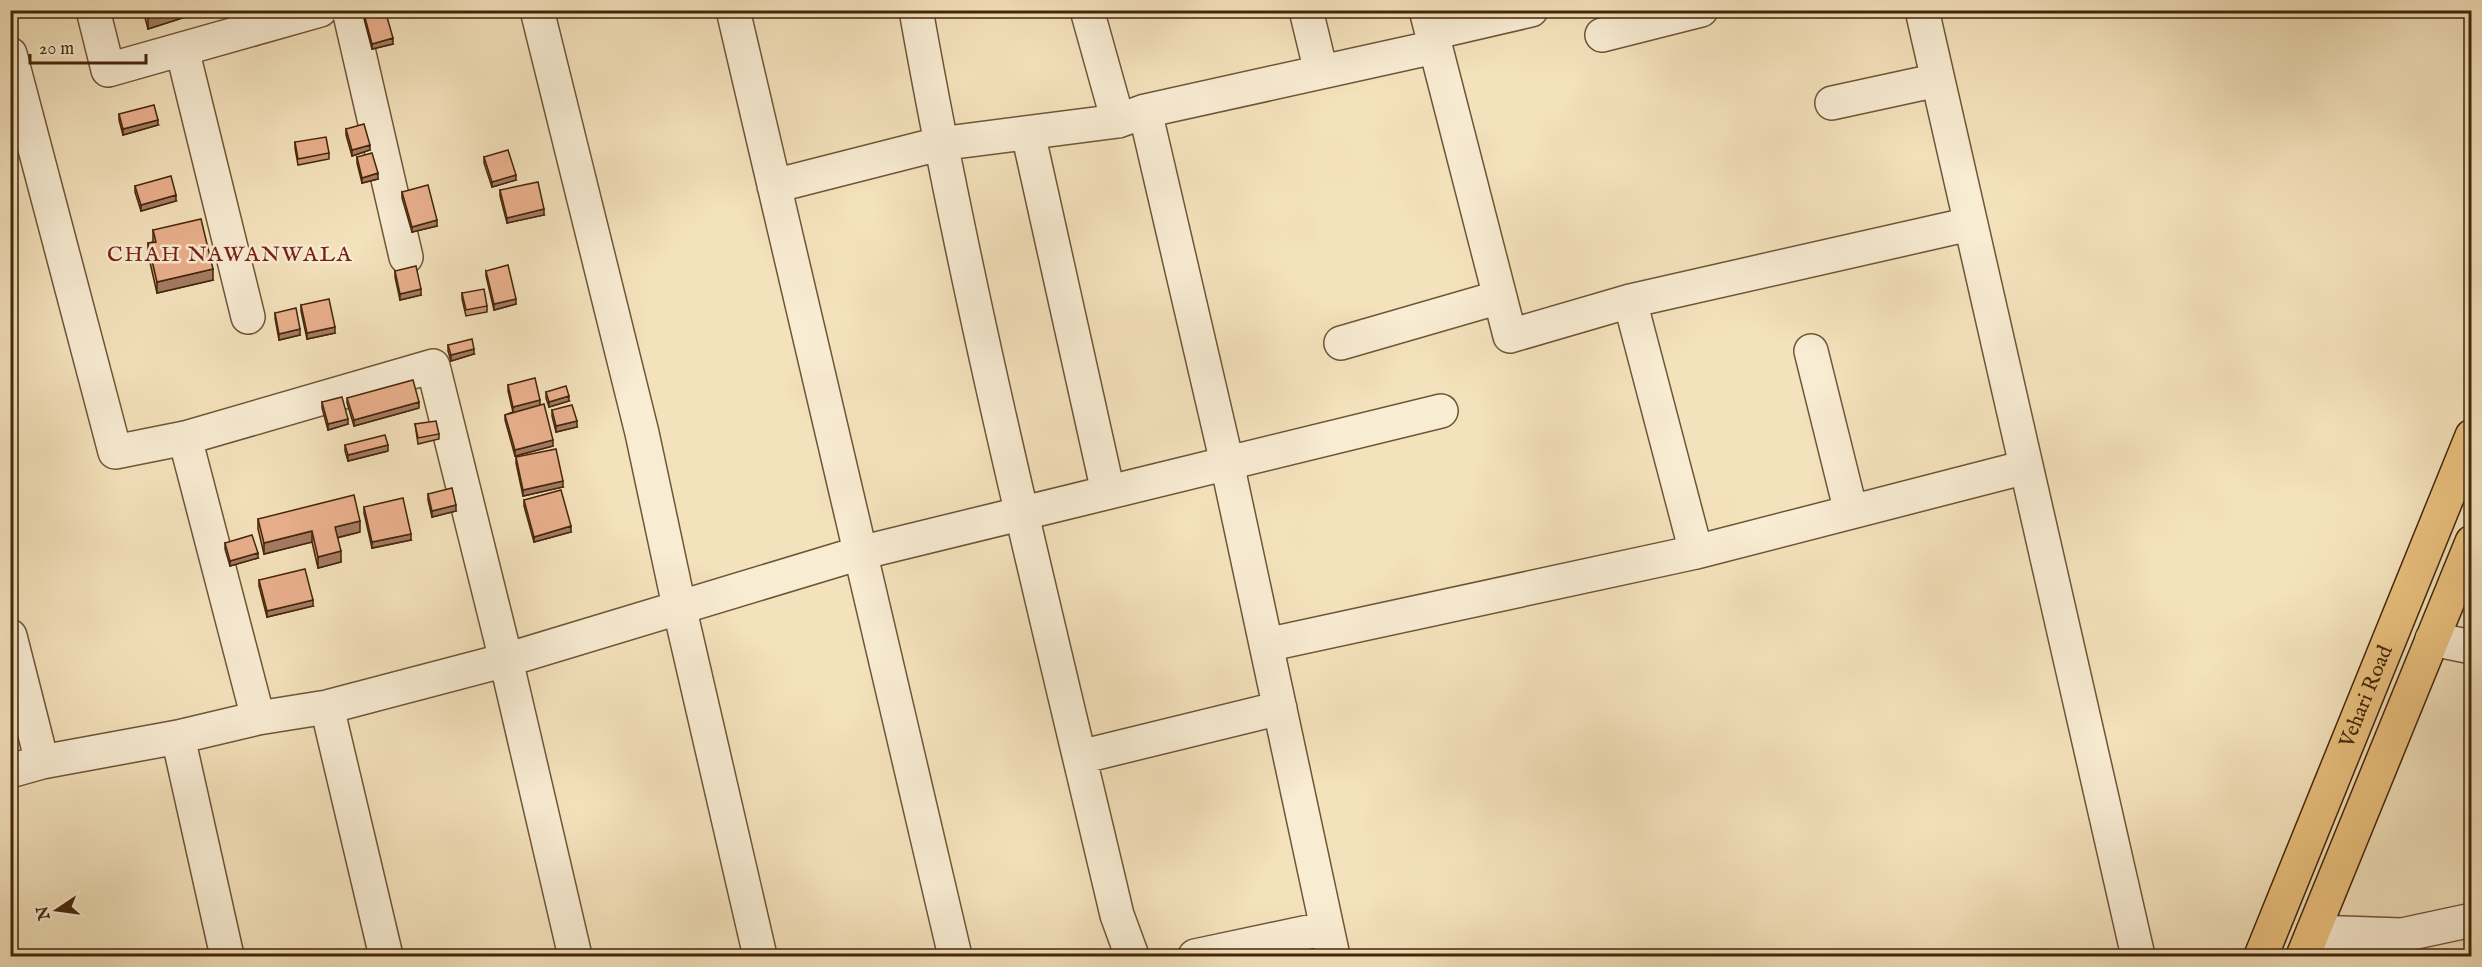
<svg xmlns="http://www.w3.org/2000/svg" width="2482" height="967" font-family="'IM FELL English',serif">
<style>
.lines{fill:none;stroke-linecap:round;stroke-linejoin:round}
.street-casing{stroke:#6f5537;stroke-width:36}
.primary-casing{stroke:#43260b;stroke-width:36}
.street{stroke:#f8ecd3;stroke-width:33}
.primary{stroke:#eac17e;stroke-width:33}
.wall{fill:#c99779;stroke:#43260b;stroke-width:1.5}
.shaded-wall{fill:#a47b63;stroke:#43260b;stroke-width:1.5}
.building{fill:#eab08d;stroke:#43260b;stroke-width:1.5}
.labels{text-anchor:middle;dominant-baseline:central;stroke-width:5;stroke-linejoin:round;paint-order:stroke}
.street-label{font-size:21px;fill:#43260b;stroke:#f8ecd3}
.neighbourhood-label{font-size:22px;letter-spacing:1.5px;fill:#7a1f14;stroke:#f8ecd3}
</style>
<rect width="100%" height="100%" fill="#f4e2bc"/>
<filter id="stains"><feTurbulence type="fractalNoise" baseFrequency=".00333" numOctaves="4"/><feColorMatrix values="0 0 0 0 .2 0 0 0 0 .09 0 0 0 0 .02 0 0 0 .5 -.17"/></filter>
<radialGradient id="worn" r=".72"><stop offset=".6" stop-color="#630" stop-opacity="0"/><stop offset="1" stop-color="#630" stop-opacity=".3"/></radialGradient>
<g class="lines">
<!-- street casing -->
<g class="street-casing">
<path id="street" d="M 93,10 L 108,70 L 320,10
M 349,10 L 406,257
M 537,10 L 642,433 L 679,606 L 760,956
M 733,10 L 955,956
M 916,10 C 970,314 1046,614 1117,915 L 1132,956
M 1087,10 L 1118,121
M 1306,10 L 1321,72
M 1426,10 L 1510,336 L 1630,301 L 1970,224
M 1922,10 L 2138,956
M 1432,33 L 1531,10
M 1602,35 L 1701,10
M 182,49 L 248,317
M 10,54 L 115,452 L 185,438 L 433,366 L 506,660 L 575,956
M 1832,103 L 1938,80
M 1145,111 L 1227,463 L 1333,956
M 1028,133 L 1108,492
M 774,186 L 939,144 L 1118,121 L 1145,111 L 1435,47
M 1630,301 L 1696,552
M 1341,343 L 1500,297
M 1811,351 L 1851,512
M 185,438 L 258,718
M 10,636 L 42,762
M 2432,639 L 2472,647
M 1266,645 L 1696,552 L 2026,467
M 327,707 L 386,956
M 178,737 L 227,956
M 1080,757 L 1280,708
M 10,771 L 42,762 L 178,737 L 258,718 L 327,707 L 506,660 L 860,553 L 1441,411
M 2313,932 L 2402,935 L 2472,920
M 1195,956 L 1327,928"/>
</g>
<!-- primary casing -->
<g class="primary-casing">
<g id="primary">
<path id="s1" d="M 2261,956 L 2472,436"/>
<path d="M 2303,956 L 2472,542"/>
</g>
</g>
<!-- street -->
<use href="#street" class="street"/>
<!-- primary -->
<use href="#primary" class="primary"/>
</g>
<!-- wall -->
<path class="wall" d="M 143,10 L 201,10 L 201,12 L 148,29 Z
M 363,10 L 393,44 L 372,49 L 363,15 Z
M 119,114 L 158,125 L 123,135 L 119,120 Z
M 346,129 L 370,150 L 352,156 L 346,135 Z
M 295,142 L 329,153 L 329,159 L 298,165 L 295,148 Z
M 357,157 L 378,179 L 362,183 L 357,163 Z
M 484,157 L 516,180 L 492,187 L 484,163 Z
M 135,186 L 176,201 L 141,211 L 135,192 Z
M 500,190 L 544,215 L 507,223 L 500,196 Z
M 402,192 L 437,226 L 412,232 L 402,198 Z
M 153,230 L 213,280 L 157,293 L 148,254 L 148,243 L 153,242 Z
M 395,271 L 421,295 L 400,300 L 395,277 Z
M 486,271 L 516,304 L 494,310 L 486,276 Z
M 462,293 L 487,306 L 487,312 L 466,316 L 462,299 Z
M 301,305 L 335,333 L 307,339 L 301,311 Z
M 275,313 L 300,335 L 279,340 L 275,318 Z
M 448,345 L 474,354 L 451,361 L 448,351 Z
M 508,385 L 540,405 L 553,446 L 515,456 L 505,420 L 505,415 L 513,412 L 508,391 Z
M 546,392 L 569,401 L 549,407 L 546,398 Z
M 347,398 L 419,408 L 354,426 L 347,403 Z
M 322,402 L 348,424 L 328,430 L 322,408 Z
M 552,410 L 577,427 L 556,432 L 552,416 Z
M 415,424 L 439,434 L 439,439 L 418,444 Z
M 345,445 L 388,451 L 348,461 L 345,451 Z
M 516,457 L 563,487 L 523,496 L 516,463 Z
M 428,494 L 456,511 L 432,517 L 428,500 Z
M 524,500 L 571,532 L 534,542 L 524,506 Z
M 364,507 L 411,540 L 372,548 L 364,513 Z
M 258,519 L 360,532 L 337,538 L 341,562 L 318,568 L 312,542 L 264,554 L 258,529 Z
M 225,543 L 258,558 L 230,566 L 225,549 Z
M 259,580 L 313,606 L 267,617 L 259,586 Z"/>
<!-- shaded-wall -->
<path class="shaded-wall" d="M 172,10 L 201,10 L 201,12 L 148,29 L 148,18 Z
M 393,38 L 393,44 L 372,49 L 372,44 Z
M 158,120 L 158,125 L 123,135 L 123,129 Z
M 370,145 L 370,150 L 352,156 L 352,150 Z
M 378,173 L 378,179 L 362,183 L 362,178 Z
M 516,175 L 516,180 L 492,187 L 492,182 Z
M 176,195 L 176,201 L 141,211 L 141,205 Z
M 544,209 L 544,215 L 507,223 L 507,218 Z
M 437,220 L 437,226 L 412,232 L 412,227 Z
M 213,269 L 213,280 L 157,293 L 157,282 Z
M 421,289 L 421,295 L 400,300 L 400,294 Z
M 516,299 L 516,304 L 494,310 L 494,304 Z
M 335,327 L 335,333 L 307,339 L 307,333 Z
M 300,329 L 300,335 L 279,340 L 279,334 Z
M 474,349 L 474,354 L 451,361 L 451,355 Z
M 569,396 L 569,401 L 549,407 L 549,402 Z
M 540,400 L 540,406 L 513,413 L 513,407 Z
M 419,402 L 419,408 L 354,426 L 354,420 Z
M 348,419 L 348,424 L 328,430 L 328,424 Z
M 577,421 L 577,427 L 556,432 L 556,426 Z
M 553,440 L 553,446 L 515,456 L 515,450 Z
M 388,445 L 388,451 L 348,461 L 348,455 Z
M 563,481 L 563,487 L 523,496 L 523,490 Z
M 456,505 L 456,511 L 432,517 L 432,511 Z
M 360,521 L 360,532 L 335,538 L 335,527 Z
M 571,526 L 571,532 L 534,542 L 534,537 Z
M 312,531 L 312,542 L 264,554 L 264,543 Z
M 411,534 L 411,540 L 372,548 L 372,542 Z
M 341,551 L 341,562 L 318,568 L 318,557 Z
M 258,553 L 258,558 L 230,566 L 230,561 Z
M 313,600 L 313,606 L 267,617 L 267,611 Z"/>
<!-- building -->
<path class="building" d="M 146,10 L 172,10 L 148,18 Z
M 363,10 L 385,10 L 393,38 L 372,44 Z
M 154,105 L 158,120 L 123,129 L 119,114 Z
M 364,124 L 370,145 L 352,150 L 346,129 Z
M 326,137 L 329,153 L 298,159 L 295,142 Z
M 508,150 L 516,175 L 492,182 L 484,157 Z
M 372,153 L 378,173 L 362,178 L 357,157 Z
M 171,176 L 176,195 L 141,205 L 135,186 Z
M 538,182 L 544,209 L 507,218 L 500,190 Z
M 428,185 L 437,220 L 412,227 L 402,192 Z
M 201,219 L 213,269 L 157,282 L 148,243 L 156,242 L 153,230 Z
M 508,265 L 516,299 L 494,304 L 486,271 Z
M 416,266 L 421,289 L 400,294 L 395,271 Z
M 484,289 L 487,306 L 466,310 L 462,293 Z
M 329,299 L 335,327 L 307,333 L 301,305 Z
M 296,308 L 300,329 L 279,334 L 275,313 Z
M 472,339 L 474,349 L 451,355 L 448,345 Z
M 535,378 L 540,400 L 513,407 L 508,385 Z
M 413,380 L 419,402 L 354,420 L 347,398 Z
M 566,386 L 569,396 L 549,402 L 546,392 Z
M 342,397 L 348,419 L 328,424 L 322,402 Z
M 544,404 L 553,440 L 515,450 L 505,415 Z
M 572,405 L 577,421 L 556,426 L 552,410 Z
M 436,421 L 439,434 L 418,438 L 415,424 Z
M 385,435 L 388,445 L 348,455 L 345,445 Z
M 556,449 L 563,481 L 523,490 L 516,457 Z
M 452,488 L 456,505 L 432,511 L 428,494 Z
M 561,490 L 571,526 L 534,537 L 524,500 Z
M 354,495 L 360,521 L 335,527 L 341,551 L 318,557 L 312,531 L 264,543 L 258,519 Z
M 403,498 L 411,534 L 372,542 L 364,507 Z
M 252,535 L 258,553 L 230,561 L 225,543 Z
M 305,569 L 313,600 L 267,611 L 259,580 Z"/>
<g class="labels">
<!-- street labels -->
<g class="street-label">
<text stroke="none"><textPath href="#s1" startOffset="280">Vehari Road</textPath></text>
</g>
<!-- neighbourhood labels -->
<g class="neighbourhood-label">
<text x="230" y="255">CHAH NAWANWALA</text>
</g>
</g>
<!-- margin -->
<rect width="2482" height="967" fill="none" stroke="#f4e2bc" stroke-width="36"/>
<rect x="12" y="12" width="2458" height="943" fill="none" stroke="#43260b" stroke-width="3"/>
<rect x="18" y="18" width="2446" height="931" fill="none" stroke="#43260b" stroke-width="1.5"/>
<!-- north arrow -->
<g transform="translate(57 910) rotate(257)" stroke="#f8ecd3" stroke-width="4.5" paint-order="stroke">
<path d="M0-4.5L10 22L0 15L-10 22Z" fill="#43260b"/>
<text y="-9" font-size="16" font-weight="bold" text-anchor="middle" fill="#43260b">N</text>
</g>
<!-- scale -->
<path d="M30 54v9h116v-9" fill="none" stroke="#43260b" stroke-width="3"/>
<text x="39" y="54" font-size="18" fill="#43260b" stroke="#f8ecd3" stroke-width="4.5" paint-order="stroke">20 m</text>
<rect width="100%" height="100%" filter="url(#stains)"/>
<rect width="100%" height="100%" fill="url(#worn)"/>
</svg>
